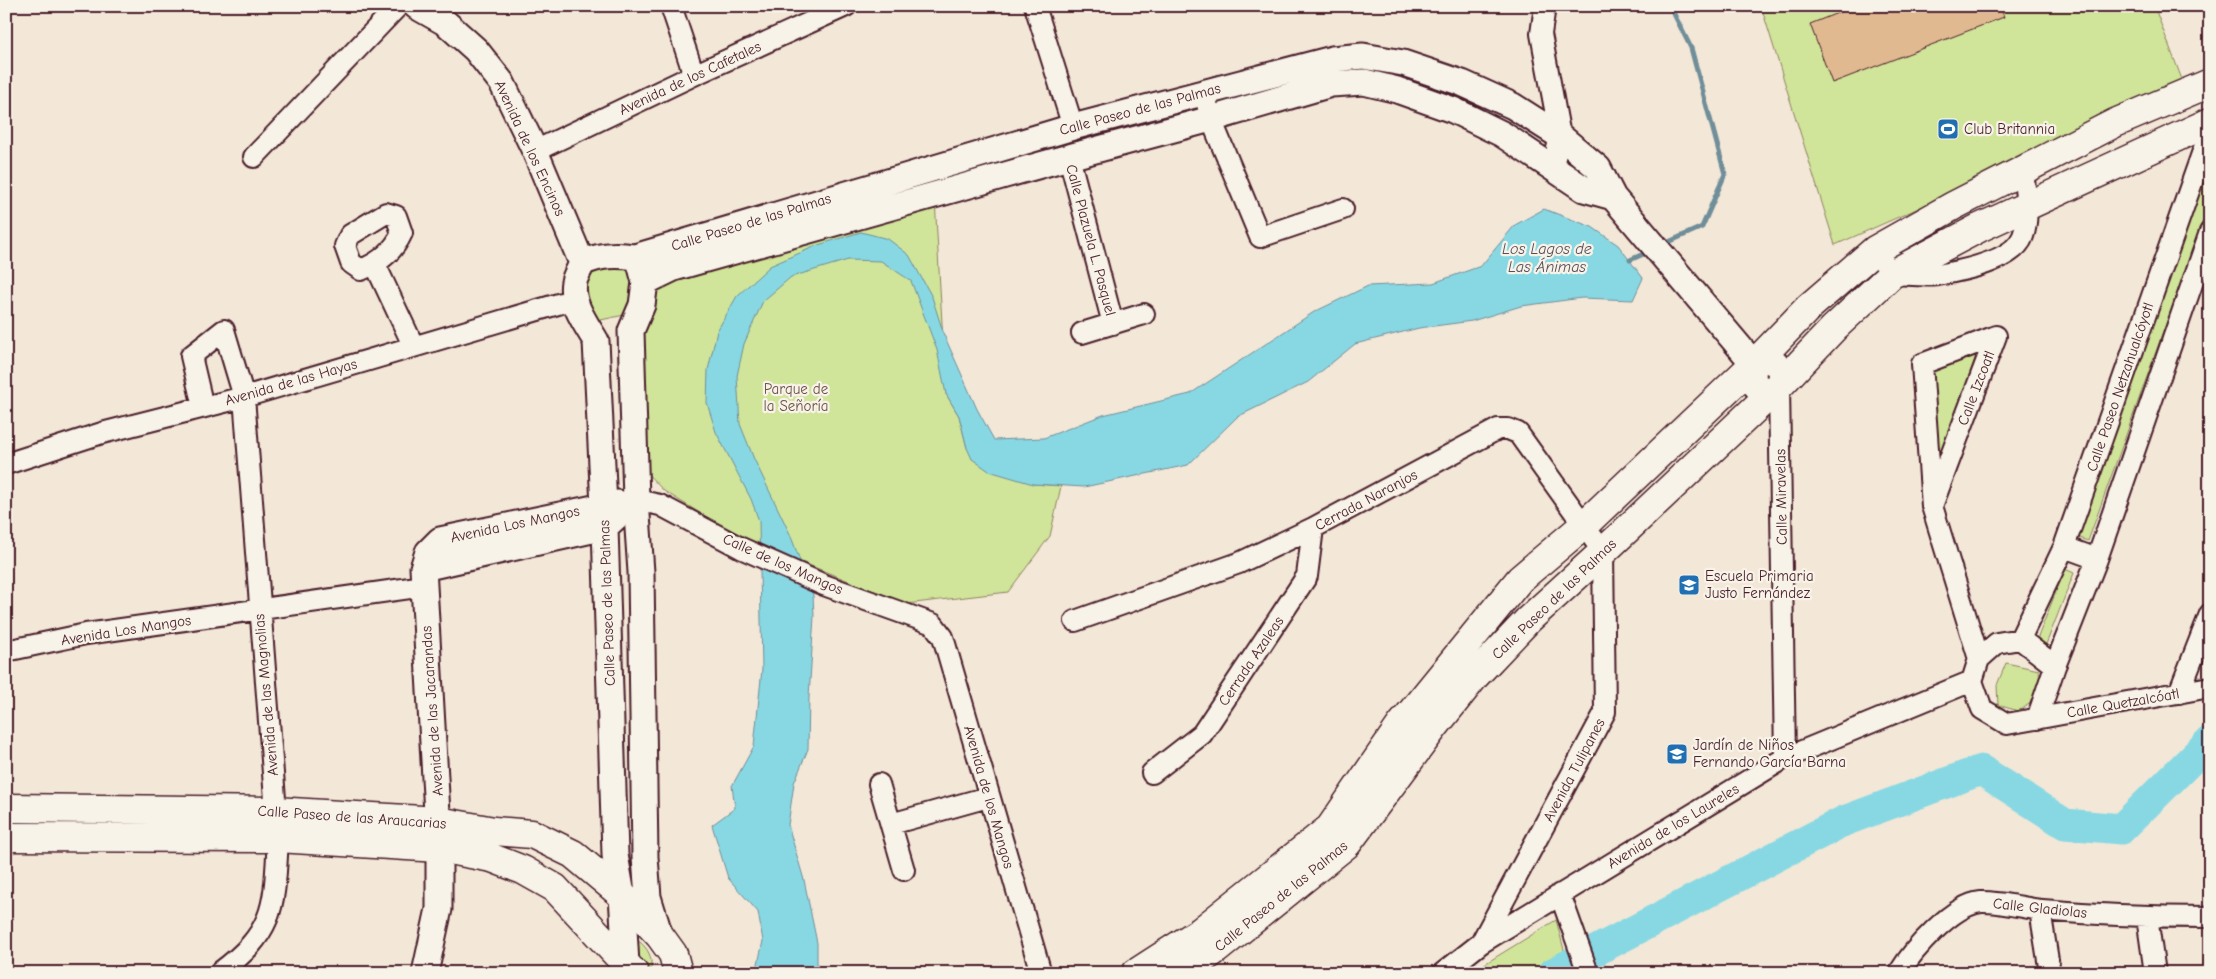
<svg xmlns="http://www.w3.org/2000/svg" width="2216" height="979" font-family="'Comic Neue',sans-serif">
<style>
.green{fill:#d0e599;stroke:#8d8262}
.water{fill:#88d8e3;stroke:#6f8e99}
.lines{fill:none;stroke-linecap:round;stroke-linejoin:round}
.stream{stroke:#6f8e99;stroke-width:5}
.river{stroke:#88d8e3;stroke-width:31}
.building{fill:#e1b991;stroke:#4a1f2b}
.minor-casing{stroke:#4a1f2b;stroke-width:24}
.tertiary-casing{stroke:#4a1f2b;stroke-width:29}
.secondary-casing{stroke:#4a1f2b;stroke-width:31}
.minor{stroke:#f7f3e8;stroke-width:20}
.tertiary{stroke:#f7f3e8;stroke-width:25}
.secondary{stroke:#f7f3e8;stroke-width:28}
.labels{text-anchor:middle;dominant-baseline:central;stroke-width:4.5;stroke-linejoin:round;paint-order:stroke}
.street-label{font-size:15px;fill:#4a1f2b;stroke:#f7f3e8}
.poi-label{font-size:15px;fill:#4a1f2b;stroke:#f7f3e8;text-anchor:start}
.park-label{font-size:15px;fill:#6c5046;stroke:#f7f3e8}
.water-label{font-size:16px;font-style:italic;fill:#5a4d59;stroke:#f7f3e8}
</style>
<rect width="100%" height="100%" fill="#f3e7d7"/>
<filter id="ink" filterUnits="userSpaceOnUse"><feTurbulence type="fractalNoise" baseFrequency=".02" numOctaves="2"/><feDisplacementMap in="SourceGraphic" scale="10" xChannelSelector="R" yChannelSelector="G"/><feConvolveMatrix kernelMatrix="1 2 1 2 8 2 1 2 1" color-interpolation-filters="sRGB"/></filter>
<g filter="url(#ink)">
<!-- green -->
<path class="green" d="M 1761,6 L 2154,6 L 2186,90 L 1835,245 Z
M 2210,162 L 2210,201 L 2088,541 L 2075,536 Z
M 935,199 L 946,394 L 959,416 L 967,448 L 1033,484 L 1061,486 L 1050,536 L 1008,592 L 906,604 L 739,537 L 664,491 L 643,469 L 644,324 L 652,289 L 815,234 Z
M 617,264 L 628,270 L 633,286 L 629,314 L 596,321 L 584,294 C 591,272 594,269 617,264 Z
M 1978,350 L 1937,466 L 1932,365 Z
M 2065,569 L 2074,573 L 2045,647 L 2036,642 Z
M 2006,663 L 2039,670 C 2041,694 2039,699 2018,711 L 1998,705 L 1997,685 Z
M 1556,920 L 1566,957 L 1540,973 L 1470,973 Z
M 633,942 L 640,942 C 649,950 652,957 651,969 L 642,968 L 630,957 Z"/>
<!-- water -->
<path class="water" d="M 1544,209 L 1592,227 L 1618,245 L 1643,278 L 1633,300 L 1582,298 L 1521,306 L 1472,321 L 1419,328 L 1355,344 L 1308,382 L 1237,417 L 1188,465 L 1084,487 L 1033,484 L 989,471 L 972,459 L 967,448 L 959,416 L 946,394 L 937,350 L 911,281 L 881,261 L 848,260 L 791,277 L 763,301 L 744,344 L 737,376 L 740,424 L 754,459 L 790,534 L 813,595 L 814,616 L 809,697 L 808,749 L 794,783 L 788,825 L 804,880 L 817,943 L 817,973 L 756,973 L 763,941 L 758,912 L 728,878 L 712,825 L 735,808 L 732,786 L 754,746 L 762,669 L 759,521 L 751,499 L 716,432 L 707,403 L 708,370 L 717,331 L 737,296 L 770,266 L 818,245 L 861,232 L 888,239 L 909,255 L 932,297 L 944,335 L 977,409 L 994,440 L 1044,438 L 1103,415 L 1190,394 L 1314,312 L 1368,286 L 1433,283 L 1481,266 L 1515,225 Z"/>
<g class="lines">
<!-- stream -->
<path class="stream" d="M 1662,245 L 1702,227 L 1725,174 L 1691,48 L 1670,6
M 1630,260 L 1650,251"/>
<!-- river -->
<path class="river" d="M 1553,973 L 1844,821 L 1981,770 L 2065,824 L 2121,829 L 2210,741"/>
</g>
<!-- building -->
<path class="building" d="M 1855,6 L 2000,6 L 2004,17 L 1832,83 L 1810,24 Z"/>
<g class="lines">
<!-- minor casing -->
<g class="minor-casing">
<path id="minor" d="M 671,6 L 694,75
M 1035,6 L 1073,127
M 1545,6 L 1541,34 L 1560,136 L 1553,166
M 1204,92 L 1211,119 L 1260,237 L 1343,209
M 535,151 L 694,75 L 846,6
M 254,157 L 398,6
M 1069,157 L 1113,324
M 386,213 L 396,216 L 402,233 C 394,251 378,263 361,270 L 351,263 L 345,246 L 350,235 Z
M 1875,250 L 1892,274 C 1906,274 1923,277 1938,275 C 1961,271 2014,261 2023,236 C 2030,218 2025,189 2023,171
M 375,264 L 413,345
M 1082,333 L 1144,314
M 1779,386 L 1785,758
M 203,407 L 191,356 L 224,330 L 244,397 L 278,838 C 274,905 277,930 219,973
M 6,464 L 102,433 L 244,397 L 575,299
M 636,500 L 660,505 L 741,548 L 824,585 L 933,624 L 943,637 L 1041,973
M 1932,506 L 1996,336 L 1922,364 L 1932,506 L 1979,659
M 2064,547 L 2097,559
M 1075,621 L 1239,563 L 1313,528 L 1498,429 L 1508,429 L 1518,433 L 1603,552 L 1605,712 L 1481,943
M 2020,639 L 2064,547 L 2210,131
M 6,651 L 86,634 L 424,586
M 2055,666 L 2020,639 L 1997,643 L 1979,659 L 1972,681 L 1982,709 L 2007,724 L 2210,687
M 2179,693 L 2210,614
M 2037,719 L 2055,666 L 2097,559 L 2210,232
M 1152,773 L 1202,734 L 1307,576 L 1313,528
M 879,784 L 904,870
M 891,824 L 988,797
M 1560,894 L 1588,973
M 2040,910 L 2050,973
M 2147,917 L 2155,973
M 1443,973 L 1481,943 L 1785,758 L 1972,681
M 1899,973 C 1913,950 1952,905 1981,902 C 1997,901 2024,908 2042,910 C 2098,915 2153,917 2210,917"/>
</g>
<!-- tertiary casing -->
<g class="tertiary-casing">
<path id="tertiary" d="M 416,6 L 446,23 L 476,50 L 502,83 L 535,151 L 582,263
M 641,267 L 645,282 L 642,305 L 631,331 L 636,500 L 641,572 L 645,857 L 648,897 L 660,936
M 645,282 L 674,268 L 1069,157 L 1211,119 L 1331,84 L 1364,82 L 1397,90 L 1453,110 L 1502,134 L 1584,189 L 1613,197
M 1766,360 L 1775,363 L 1781,371 L 1779,386 C 1756,395 1751,387 1754,364 Z
M 423,568 L 605,527 L 617,516
M 425,973 L 439,909 L 439,848 L 423,568 L 428,552 L 440,540 L 618,503
M 628,973 L 626,964 L 622,895 L 615,855 L 605,527 L 596,341 C 586,324 570,303 574,282 C 575,276 580,269 582,263 C 600,255 615,254 635,257 L 1073,127 L 1332,59 L 1363,56 L 1403,63 L 1462,83 L 1513,106 L 1560,136 L 1598,168 L 1613,197 L 1754,364"/>
</g>
<!-- secondary casing -->
<g class="secondary-casing">
<path id="secondary" d="M 6,808 L 275,811 L 438,821 L 494,831 L 532,834 L 573,854 L 622,895 L 660,936 L 673,954 L 678,973
M 6,837 L 278,838 L 439,848 L 492,858 L 523,870 L 555,888 L 634,973
M 1136,973 L 1201,931 L 1330,828 L 1401,725 L 1520,579 L 1584,525 L 1754,364 L 1809,307 L 1875,250 L 1953,206 L 2115,123 L 2210,83
M 1183,973 L 1217,949 L 1347,844 L 1435,726 L 1475,676 L 1528,620 L 1603,552 L 1779,386 L 1834,328 L 1892,274 L 1979,228 L 2210,122"/>
</g>
<!-- minor -->
<use href="#minor" class="minor"/>
<!-- tertiary -->
<use href="#tertiary" class="tertiary"/>
<!-- secondary -->
<use href="#secondary" class="secondary"/>
</g>
</g>
<!-- icons -->
<defs>
<g id="stadium-square" transform="scale(1.125)"><rect x="-9" y="-9" width="18" height="18" rx="4" fill="#1f6fb2" stroke="#f7f3e8"/><path d="M0-5a6.5 5 0 1 0 0 10a6.5 5 0 1 0 0-10ZM-3.5-1.8h7v3.6h-7Z" fill="#fff"/></g>
<g id="school-square" transform="scale(1.125)"><rect x="-9" y="-9" width="18" height="18" rx="4" fill="#1f6fb2" stroke="#f7f3e8"/><path d="M0-5L7-2L0 1L-7-2ZM-4 1L0 2.5L4 1V4Q0 6-4 4Z" fill="#fff"/></g>
</defs>
<g fill-rule="evenodd">
<use href="#stadium-square" x="1948" y="129"/>
<use href="#school-square" x="1689" y="585"/>
<use href="#school-square" x="1677" y="754"/>
</g>
<g class="labels">
<!-- street labels -->
<g class="street-label">
<text transform="translate(690 78) rotate(-25)">Avenida de los Cafetales</text>
<text transform="translate(1140 109) rotate(-15)">Calle Paseo de las Palmas</text>
<text transform="translate(530 148) rotate(65)">Avenida de los Encinos</text>
<text transform="translate(751 222) rotate(-17)">Calle Paseo de las Palmas</text>
<text transform="translate(1091 240) rotate(75)">Calle Plazuela L. Pasquel</text>
<text transform="translate(291 382) rotate(-16)">Avenida de las Hayas</text>
<text transform="translate(2120 387) rotate(-71)">Calle Paseo Netzahualcóyotl</text>
<text transform="translate(1976 388) rotate(-69)">Calle Izcoatl</text>
<text transform="translate(1781 497) rotate(-91)">Calle Miravelas</text>
<text transform="translate(1366 500) rotate(-28)">Cerrada Naranjos</text>
<text transform="translate(515 524) rotate(-12)">Avenida Los Mangos</text>
<text transform="translate(783 564) rotate(24)">Calle de los Mangos</text>
<text transform="translate(1554 599) rotate(-44)">Calle Paseo de las Palmas</text>
<text transform="translate(607 603) rotate(-92)">Calle Paseo de las Palmas</text>
<text transform="translate(126 630) rotate(-9)">Avenida Los Mangos</text>
<text transform="translate(1251 661) rotate(-56)">Cerrada Azaleas</text>
<text transform="translate(266 695) rotate(-95)">Avenida de las Magnolias</text>
<text transform="translate(2123 703) rotate(-10)">Calle Quetzalcóatl</text>
<text transform="translate(432 711) rotate(-94)">Avenida de las Jacarandas</text>
<text transform="translate(1574 770) rotate(-62)">Avenida Tulipanes</text>
<text transform="translate(989 797) rotate(74)">Avenida de los Mangos</text>
<text transform="translate(352 817) rotate(4)">Calle Paseo de las Araucarias</text>
<text transform="translate(1673 826) rotate(-31)">Avenida de los Laureles</text>
<text transform="translate(1281 896) rotate(-39)">Calle Paseo de las Palmas</text>
<text transform="translate(2040 908) rotate(6)">Calle Gladiolas</text>
</g>
<!-- poi labels -->
<g class="poi-label">
<text x="1964" y="129">Club Britannia</text>
<text x="1705" y="576">Escuela Primaria<tspan x="1705" dy="17">Justo Fernández</tspan></text>
<text x="1693" y="745">Jardín de Niños<tspan x="1693" dy="17">Fernando García Barna</tspan></text>
</g>
<!-- park labels -->
<g class="park-label">
<text x="796" y="389">Parque de<tspan x="796" dy="17">la Señoría</tspan></text>
</g>
<!-- water labels -->
<g class="water-label">
<text x="1547" y="249">Los Lagos de<tspan x="1547" dy="18">Las Ánimas</tspan></text>
</g>
</g>
<!-- margin -->
<rect width="2216" height="979" fill="none" stroke="#f7f3e8" stroke-width="25"/>
<rect x="12" y="12" width="2191" height="954" fill="none" stroke="#4a1f2b" stroke-width="2" filter="url(#ink)"/>
</svg>
